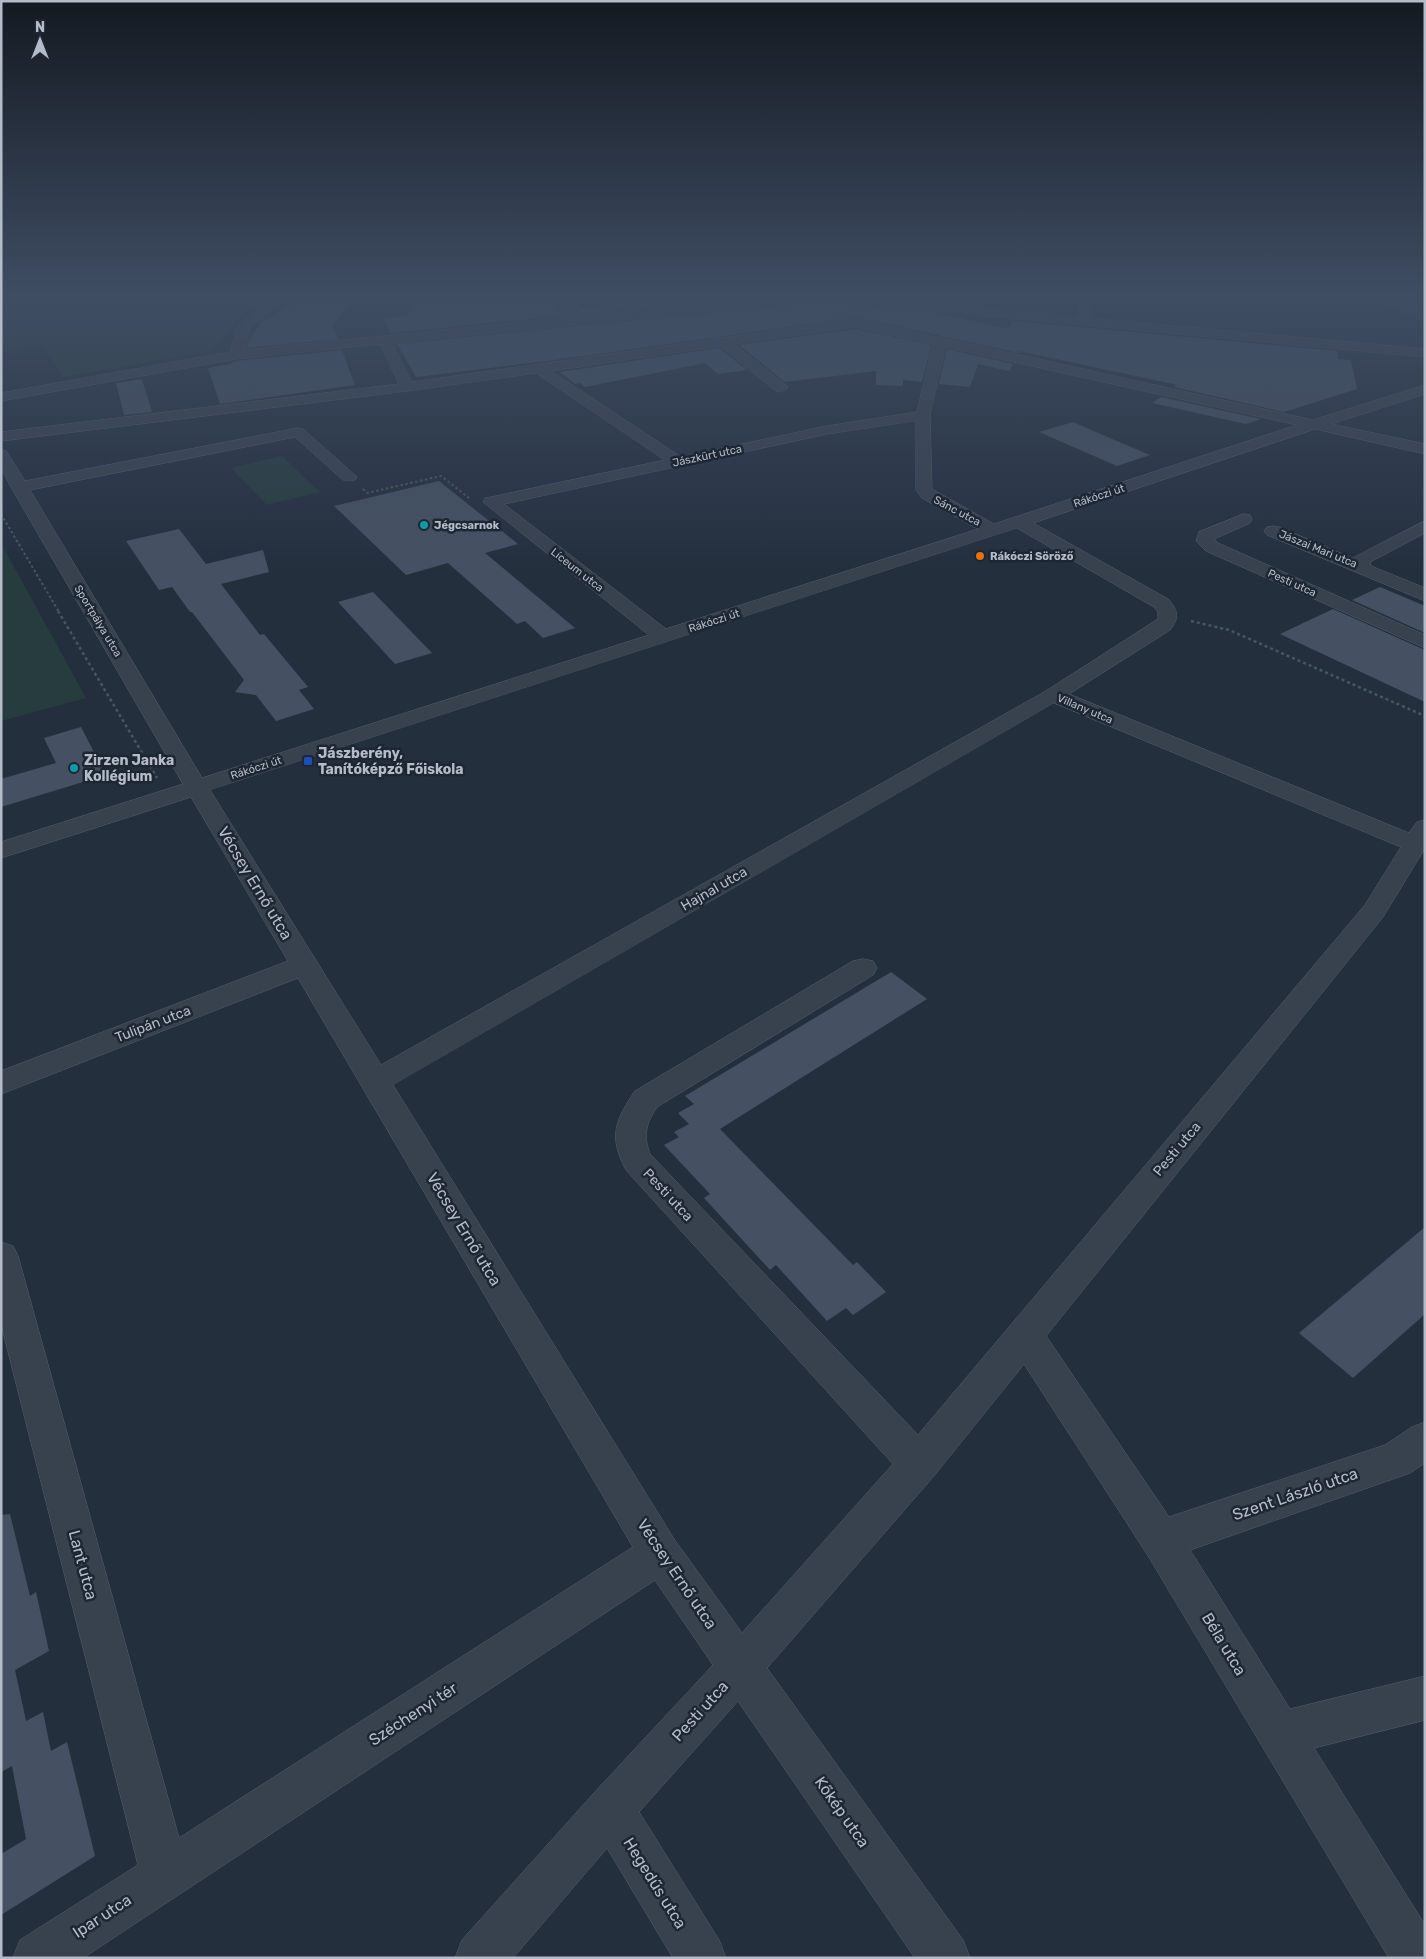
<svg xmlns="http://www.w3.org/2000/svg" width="1426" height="1959" font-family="Rubik,sans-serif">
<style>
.green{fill:#263c3f}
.building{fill:#455162}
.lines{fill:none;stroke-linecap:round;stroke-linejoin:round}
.minor-casing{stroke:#565f6c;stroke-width:1}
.path-far1{stroke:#44595c;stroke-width:2;stroke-dasharray:2.5 2.5;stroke-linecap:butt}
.path{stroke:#44595c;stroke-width:2.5;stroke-dasharray:3 3;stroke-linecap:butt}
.minor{fill:#38414e;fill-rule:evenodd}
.culture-dot{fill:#0f9aa8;stroke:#1d2633;stroke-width:2}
.food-dot{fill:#e8710a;stroke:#1d2633;stroke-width:2}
.transit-dot{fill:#1a4fb4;stroke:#1d2633;stroke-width:2}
.labels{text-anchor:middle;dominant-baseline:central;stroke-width:5;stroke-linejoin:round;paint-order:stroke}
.far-street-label{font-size:11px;fill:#b4bcc9;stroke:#1d2633}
.far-poi-label{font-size:11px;font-weight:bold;fill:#b4bcc9;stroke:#1d2633;text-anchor:start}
.poi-label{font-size:14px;font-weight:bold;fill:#b4bcc9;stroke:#1d2633;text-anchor:start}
.street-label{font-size:14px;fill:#b4bcc9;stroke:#1d2633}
.near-street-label{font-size:16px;fill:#b4bcc9;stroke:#1d2633}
</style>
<rect width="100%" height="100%" fill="#242f3e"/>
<!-- green -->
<path class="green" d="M 1,294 L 238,294 L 252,306 L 211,351 L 64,377 L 42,346 L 1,353 Z
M 282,456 L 320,492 L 267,505 L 231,468 Z
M 1,543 L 86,698 L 1,721 Z"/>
<!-- building -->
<path class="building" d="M 420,294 L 526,298 L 556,296 L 556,299 L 558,299 L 555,310 L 562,309 L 560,316 L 391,333 L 383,318 L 406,316 Z
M 677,294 L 785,294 L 577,315 L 579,308 L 680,297 Z
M 850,294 L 922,294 L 920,300 Z
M 307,296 L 350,296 L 344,303 L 349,303 L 333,325 L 338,339 L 247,348 L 249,340 L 264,319 L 269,319 L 289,305 L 298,306 Z
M 816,302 L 938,313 L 1008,329 L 1013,321 L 1337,351 L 1338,359 L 1351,360 L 1357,389 L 1284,412 L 1174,387 L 1177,385 L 1020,351 L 1019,353 L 838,313 L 831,317 L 831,321 L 547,361 L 416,377 L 397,344 Z
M 856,329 L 931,345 L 922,382 L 903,380 L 903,386 L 876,385 L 876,371 L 785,382 L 739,345 Z
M 719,348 L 747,370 L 718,374 L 705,363 L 585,387 L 580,383 L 575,384 L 560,372 Z
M 947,349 L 1013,364 L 1009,371 L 978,364 L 970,387 L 939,384 Z
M 342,350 L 355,385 L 220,404 L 208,368 L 230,364 L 236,361 Z
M 142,379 L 152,412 L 124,415 L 116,383 Z
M 1161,397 L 1261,419 L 1246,424 L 1152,403 Z
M 1073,422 L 1112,439 L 1150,455 L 1117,466 L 1039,432 Z
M 439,481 L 518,544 L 485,553 L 575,628 L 543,638 L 525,621 L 517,624 L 448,563 L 406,575 L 334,506 Z
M 179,529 L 206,564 L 263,550 L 269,572 L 221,584 L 260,635 L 264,634 L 308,687 L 299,690 L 314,709 L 276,721 L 256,695 L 235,692 L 244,680 L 192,612 L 190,612 L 172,587 L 159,590 L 126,541 Z
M 1380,587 L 1425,606 L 1425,633 L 1352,600 Z
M 373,592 L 432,653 L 395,664 L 338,602 Z
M 1333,609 L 1425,650 L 1425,702 L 1280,634 Z
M 81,727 L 106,775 L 1,807 L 1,779 L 56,763 L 44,738 Z
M 891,972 L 927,999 L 720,1129 L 853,1265 L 857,1262 L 886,1292 L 853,1315 L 846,1308 L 827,1321 L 776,1265 L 770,1270 L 704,1198 L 710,1194 L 664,1145 L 679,1137 L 674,1132 L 689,1124 L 678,1113 L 694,1104 L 685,1096 Z
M 1425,1227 L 1425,1314 L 1353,1378 L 1299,1333 Z
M 10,1514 L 30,1596 L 36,1592 L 49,1651 L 15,1670 L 26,1721 L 43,1712 L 51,1751 L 67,1742 L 95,1856 L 1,1915 L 1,1854 L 26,1839 L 12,1766 L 1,1772 L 1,1515 Z"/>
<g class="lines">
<!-- minor casing -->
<g class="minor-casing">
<path id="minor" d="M 240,294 L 253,294 L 267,303 L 285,294 L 300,294 L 271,311 L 250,328 L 244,350 L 561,318 L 569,294 L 581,294 L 574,317 L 802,294 L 831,294 L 1078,317 L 1081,294 L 1093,294 L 1090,318 L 1425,349 L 1425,357 L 816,300 L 392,343 L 412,382 L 836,322 L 832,319 L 838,315 L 1313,420 L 1425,385 L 1425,394 L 1331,424 L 1425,444 L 1425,454 L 1315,429 L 1033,523 L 1168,599 C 1178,611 1180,617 1170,630 L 1069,694 L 1409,833 L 1417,822 L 1425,820 L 1425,848 L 1383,917 L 1046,1336 L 1169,1517 L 1385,1445 L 1412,1427 L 1425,1422 L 1425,1463 L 1410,1473 L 1190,1550 L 1290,1709 L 1425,1676 L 1425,1720 L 1314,1748 L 1425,1925 L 1425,1958 L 1389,1958 L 1147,1554 L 1024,1364 L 933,1477 L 767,1668 L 963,1940 L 970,1958 L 915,1958 L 738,1701 L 639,1812 L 719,1940 L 726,1958 L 673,1958 L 607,1848 L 513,1958 L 455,1958 L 462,1940 L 594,1793 L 713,1665 L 655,1580 L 83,1958 L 13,1958 L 20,1940 L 138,1865 L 1,1324 L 1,1242 L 13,1246 L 18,1256 L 179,1838 L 633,1547 L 298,978 L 1,1094 L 1,1071 L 288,961 L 191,797 L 1,858 L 1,842 L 183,784 L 11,487 L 1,468 L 1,449 L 6,451 L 25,481 L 298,428 L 303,429 L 357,477 L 355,480 L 343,480 L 295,437 L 30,490 L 202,778 L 649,635 L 483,502 L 485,498 L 491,497 L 665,460 L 536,373 L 407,391 L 1,441 L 1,432 L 399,384 L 380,344 L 236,359 L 1,401 L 1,393 L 230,352 L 238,326 L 259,309 ZM 856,327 L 933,344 L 917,412 L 827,426 L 681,457 L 551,371 L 720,346 L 776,391 L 781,392 L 788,388 L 786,385 L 734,344 ZM 946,347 L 1297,425 L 994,524 L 932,489 L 930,415 ZM 916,421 L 916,490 L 922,498 L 978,529 L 666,629 L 504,504 L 827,434 ZM 1017,528 L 1154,607 L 1158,612 L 1158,619 L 1046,691 L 381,1065 L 210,790 ZM 1054,703 L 1401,847 L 1365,905 L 918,1435 L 650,1154 C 643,1136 646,1123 657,1107 L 873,975 L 877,968 L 873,961 L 863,959 L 853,961 L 635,1091 C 615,1121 608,1136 626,1170 L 893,1464 L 742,1633 L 674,1539 L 393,1085 Z
M 1263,294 L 1359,294 L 1364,299 L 1358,303 L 1259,301 L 1257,298 Z
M 1386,296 L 1425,312 L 1425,320 L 1382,303 L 1380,300 Z
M 1244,514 L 1250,515 L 1252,519 L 1250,523 L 1214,539 L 1218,543 L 1425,635 L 1425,648 L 1206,551 L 1196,541 L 1199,532 Z
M 1425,521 L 1425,533 L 1370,562 L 1371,566 L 1425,588 L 1425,601 L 1267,535 L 1264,531 L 1267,527 L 1273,526 L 1279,527 L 1352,558 Z"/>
</g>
<!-- path-far1 -->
<path class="path-far1" d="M 363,489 L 367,493 L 441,476 L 469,498
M 1,514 L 59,612"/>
<!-- path -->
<path class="path" d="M 58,611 L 157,778
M 1191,621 L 1229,630 L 1425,716"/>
<!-- minor -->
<use href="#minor" class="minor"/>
</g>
<!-- sky -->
<linearGradient id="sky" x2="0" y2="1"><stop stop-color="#141a22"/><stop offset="0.52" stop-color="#3f4d63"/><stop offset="1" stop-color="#3f4d63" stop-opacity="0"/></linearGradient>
<rect width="1426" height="568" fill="url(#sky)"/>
<!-- markers -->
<g class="culture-dot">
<circle cx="424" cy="525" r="5"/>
<circle cx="74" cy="768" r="5"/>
</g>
<circle class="food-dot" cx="980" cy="556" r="5"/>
<rect class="transit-dot" x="303" y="756" width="10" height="10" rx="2.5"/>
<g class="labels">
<!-- far-street labels -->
<g class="far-street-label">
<text transform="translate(707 456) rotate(-12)">Jászkürt utca</text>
<text transform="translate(1099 496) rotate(-18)">Rákóczi út</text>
<text transform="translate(957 511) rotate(28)">Sánc utca</text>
<text transform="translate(1318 549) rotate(22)">Jászai Mari utca</text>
<text transform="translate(577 570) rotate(38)">Líceum utca</text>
<text transform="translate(1292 583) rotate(24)">Pesti utca</text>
<text transform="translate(98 621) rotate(59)">Sportpálya utca</text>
<text transform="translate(714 621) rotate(-18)">Rákóczi út</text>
<text transform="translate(1085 709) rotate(23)">Villany utca</text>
<text transform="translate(256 768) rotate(-18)">Rákóczi út</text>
</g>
<!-- far-poi labels -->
<g class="far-poi-label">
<text x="434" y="525">Jégcsarnok</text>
<text x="990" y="556">Rákóczi Söröző</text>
</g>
<!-- poi labels -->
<g class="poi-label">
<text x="318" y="753">Jászberény,<tspan x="318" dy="16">Tanítóképző Főiskola</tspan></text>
<text x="84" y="760">Zirzen Janka<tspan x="84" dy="16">Kollégium</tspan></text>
</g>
<!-- street labels -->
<g class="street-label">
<text transform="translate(714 889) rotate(-30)">Hajnal utca</text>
<text transform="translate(153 1024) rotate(-21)">Tulipán utca</text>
<text transform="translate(1177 1149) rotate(-50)">Pesti utca</text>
<text transform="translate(668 1195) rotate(47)">Pesti utca</text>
</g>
<!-- near-street labels -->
<g class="near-street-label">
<text transform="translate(255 883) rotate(59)">Vécsey Ernő utca</text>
<text transform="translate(464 1229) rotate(59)">Vécsey Ernő utca</text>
<text transform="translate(1295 1494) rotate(-19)">Szent László utca</text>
<text transform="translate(83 1565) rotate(75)">Lant utca</text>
<text transform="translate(677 1574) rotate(56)">Vécsey Ernő utca</text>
<text transform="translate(1224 1644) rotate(59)">Béla utca</text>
<text transform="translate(700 1711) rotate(-48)">Pesti utca</text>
<text transform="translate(413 1714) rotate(-33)">Széchenyi tér</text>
<text transform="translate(842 1812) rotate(55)">Kőkép utca</text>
<text transform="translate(655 1883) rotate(58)">Hegedűs utca</text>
<text transform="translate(102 1916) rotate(-33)">Ipar utca</text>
</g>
</g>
<!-- border -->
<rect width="1426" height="1959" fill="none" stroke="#b4bcc9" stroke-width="5"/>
<!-- north arrow -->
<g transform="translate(40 40)" stroke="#1d2633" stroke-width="4" paint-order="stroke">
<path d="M0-4L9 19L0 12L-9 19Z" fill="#b4bcc9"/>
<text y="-8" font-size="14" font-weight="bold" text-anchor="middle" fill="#b4bcc9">N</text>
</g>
</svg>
